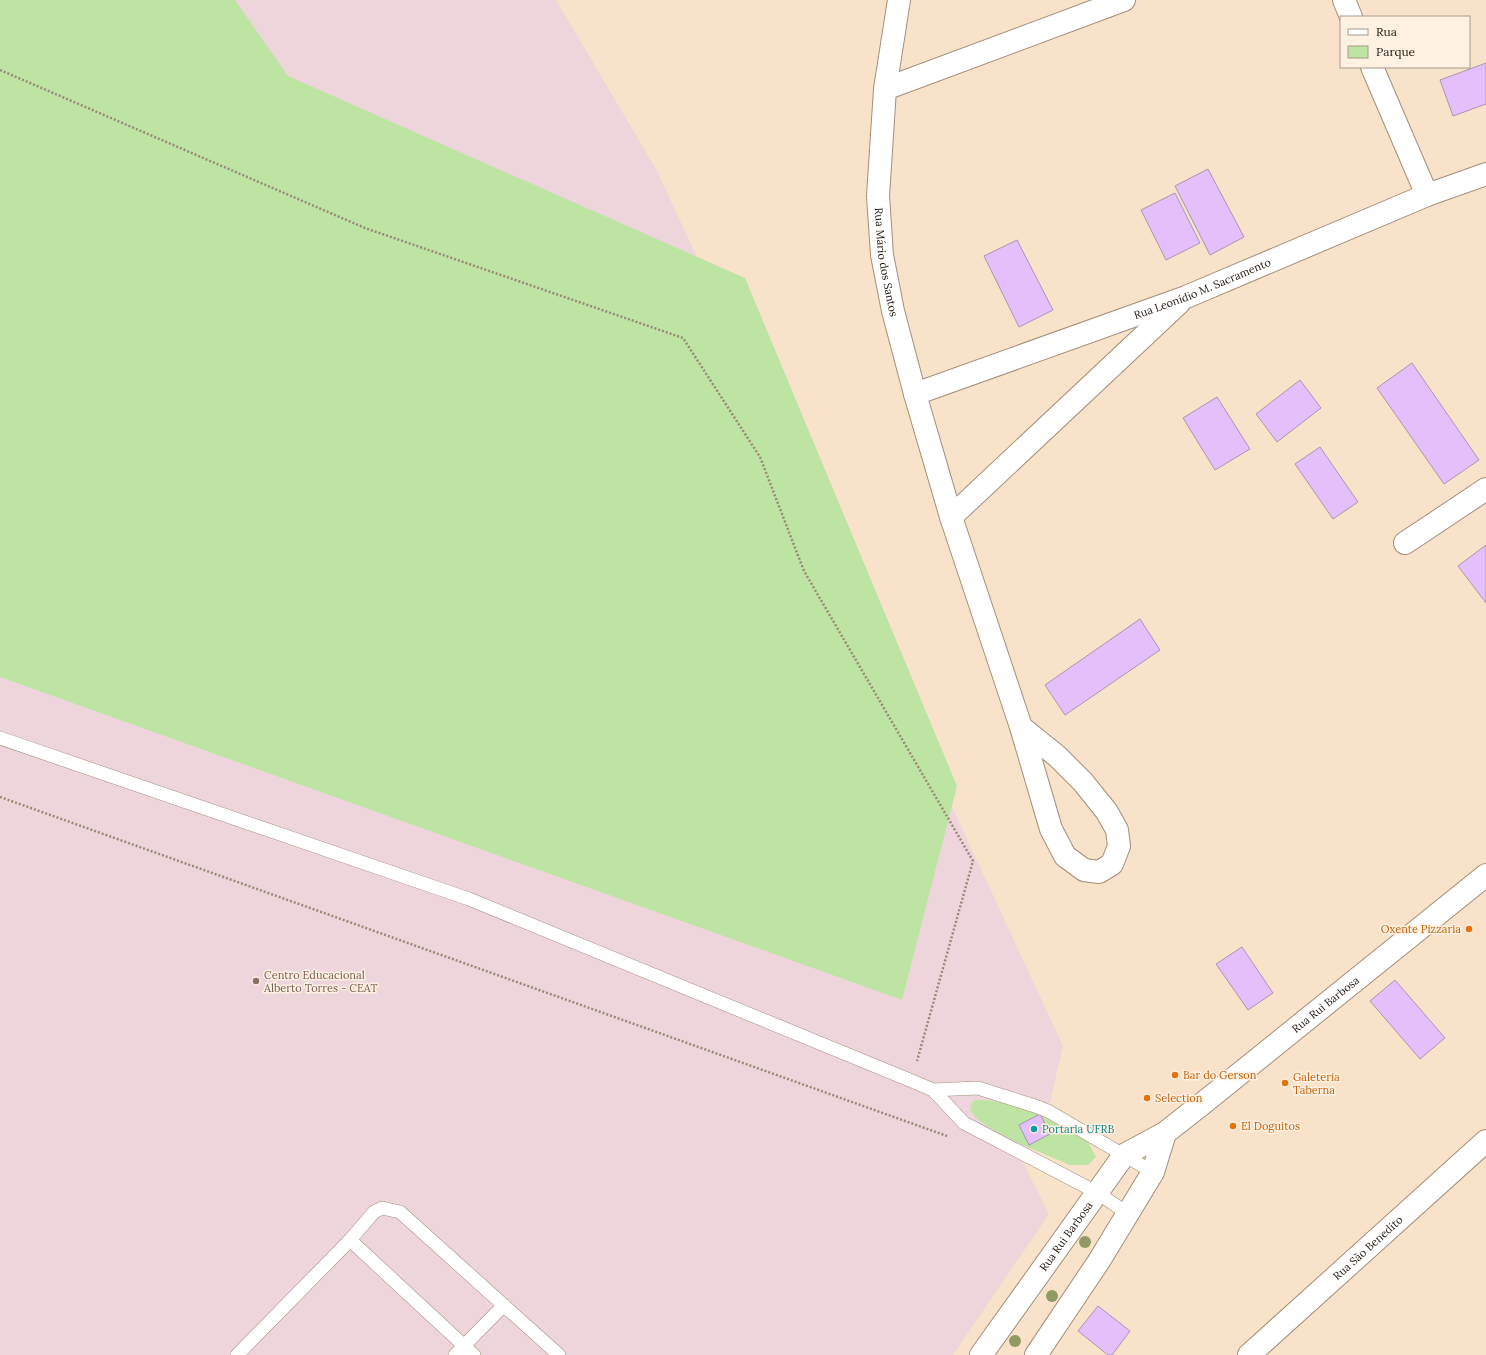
<svg xmlns="http://www.w3.org/2000/svg" width="1486" height="1355" font-family="Lora,serif">
<style>
.education{fill:#eed5dc}
.green{fill:#bee4a4}
.building{fill:#e5befc;stroke:#a696b0}
.lines{fill:none;stroke-linecap:round;stroke-linejoin:round}
.service-casing{stroke:#a48e78;stroke-width:14}
.minor-casing{stroke:#a48e78;stroke-width:24}
.tertiary-casing{stroke:#a48e78;stroke-width:24}
.path{stroke:#987;stroke-width:2.5;stroke-dasharray:2 2;stroke-linecap:butt}
.service{stroke:#fff;stroke-width:13}
.minor{stroke:#fff;stroke-width:22}
.tertiary{stroke:#fff;stroke-width:22}
.tree{fill:#8f9b62}
.food-dot{fill:#e8710a;stroke:#fff1e2;stroke-width:1.5}
.education-dot{fill:#8d6e63;stroke:#fff1e2;stroke-width:1.5}
.culture-dot{fill:#0f9aa8;stroke:#fff1e2;stroke-width:1.5}
.labels{text-anchor:middle;dominant-baseline:central;stroke-width:3;stroke-linejoin:round;paint-order:stroke}
.street-label{font-size:11px;fill:#20180f;stroke:#fff1e2}
.food-label{font-size:11px;fill:#c56008;stroke:#fff1e2;text-anchor:start}
.education-label{font-size:11px;fill:#785e54;stroke:#fff1e2;text-anchor:start}
.culture-label{font-size:11px;fill:#0d838f;stroke:#fff1e2;text-anchor:start}
</style>
<rect width="100%" height="100%" fill="#f9e2ca"/>
<!-- education -->
<path class="education" d="M 0,0 L 556,0 L 656,169 L 1063,1046 L 1048,1111 L 1023,1163 L 1049,1214 L 953,1355 L 0,1355 L 0,798 L 81,827 L 0,797 Z"/>
<!-- green -->
<path class="green" d="M 0,0 L 235,0 L 288,76 L 745,278 L 957,786 L 902,1000 L 0,677 Z
M 975,1100 C 992,1099 1019,1105 1034,1112 L 1087,1140 L 1096,1157 L 1088,1165 L 1070,1165 L 1018,1143 L 990,1128 L 977,1119 L 970,1110 L 972,1103 Z"/>
<!-- building -->
<path class="building" d="M 1486,63 L 1486,104 L 1453,116 L 1440,80 Z
M 1208,169 L 1244,237 L 1210,255 L 1175,186 Z
M 1175,193 L 1200,243 L 1166,260 L 1141,210 Z
M 1017,240 L 1053,310 L 1019,327 L 984,256 Z
M 1412,363 L 1479,460 L 1444,484 L 1377,388 Z
M 1300,380 L 1321,408 L 1277,442 L 1256,414 Z
M 1217,397 L 1250,449 L 1215,470 L 1183,418 Z
M 1320,447 L 1358,502 L 1333,519 L 1295,464 Z
M 1486,545 L 1486,603 L 1458,566 Z
M 1140,619 L 1160,650 L 1065,715 L 1045,685 Z
M 1242,947 L 1273,993 L 1248,1010 L 1216,964 Z
M 1395,980 L 1445,1038 L 1420,1059 L 1370,1001 Z
M 1040,1114 L 1050,1134 L 1029,1145 L 1019,1125 Z
M 1098,1306 L 1130,1331 L 1112,1355 L 1108,1355 L 1078,1331 Z"/>
<g class="lines">
<!-- service casing -->
<g class="service-casing">
<path id="service" d="M 0,738 L 469,899 L 912,1081 L 933,1090 L 964,1123 L 1098,1193 L 1128,1214
M 933,1090 L 978,1088 L 1035,1106 L 1048,1111 L 1153,1172
M 350,1240 L 474,1355
M 237,1355 L 350,1240 L 374,1212 L 382,1208 L 400,1212 L 559,1355
M 455,1355 L 504,1305"/>
</g>
<!-- minor casing -->
<g class="minor-casing">
<g id="minor">
<path id="s1" d="M 899,0 L 885,89 L 878,196 L 882,255 L 893,311 L 915,394 L 951,517 L 1021,727 L 1051,829 L 1065,856 L 1084,870 L 1099,872 L 1112,864 L 1119,846 L 1117,830 L 1107,812 L 1083,782 L 1057,756 L 1021,727"/>
<path d="M 1344,0 L 1351,17"/>
<path d="M 1372,67 L 1427,195"/>
<path d="M 885,89 L 1124,0"/>
<path id="s2" d="M 915,394 L 1186,297 L 1427,195 L 1486,174"/>
<path d="M 951,517 L 1179,303"/>
<path d="M 1405,543 L 1486,489"/>
<path id="s3" d="M 1249,1355 L 1486,1141"/>
</g>
</g>
<!-- tertiary casing -->
<g class="tertiary-casing">
<g id="tertiary">
<path id="s4" d="M 981,1355 L 1124,1155 L 1165,1133 L 1202,1104 L 1486,875"/>
<path d="M 1036,1355 L 1099,1261 L 1153,1172 L 1165,1133"/>
</g>
</g>
<!-- path -->
<path class="path" d="M 0,70 L 365,228 L 683,338 L 760,457 L 804,571 L 973,861 L 917,1061
M 0,797 L 947,1136"/>
<!-- service -->
<use href="#service" class="service"/>
<!-- minor -->
<use href="#minor" class="minor"/>
<!-- tertiary -->
<use href="#tertiary" class="tertiary"/>
</g>
<!-- trees -->
<g class="tree">
<circle cx="1085" cy="1242" r="6"/>
<circle cx="1052" cy="1296" r="6"/>
<circle cx="1015" cy="1341" r="6"/>
</g>
<!-- markers -->
<g class="food-dot">
<circle cx="1469" cy="929" r="4"/>
<circle cx="1175" cy="1075" r="4"/>
<circle cx="1285" cy="1083" r="4"/>
<circle cx="1147" cy="1098" r="4"/>
<circle cx="1233" cy="1126" r="4"/>
</g>
<circle class="education-dot" cx="256" cy="981" r="4"/>
<circle class="culture-dot" cx="1034" cy="1129" r="4"/>
<g class="labels">
<!-- street labels -->
<g class="street-label">
<text stroke="none"><textPath href="#s1" startOffset="264">Rua Mário dos Santos</textPath></text>
<text stroke="none"><textPath href="#s2" startOffset="306">Rua Leonídio M. Sacramento</textPath></text>
<text stroke="none"><textPath href="#s4" startOffset="498">Rua Rui Barbosa</textPath></text>
<text stroke="none"><textPath href="#s4" startOffset="146">Rua Rui Barbosa</textPath></text>
<text stroke="none"><textPath href="#s3" startOffset="160">Rua São Benedito</textPath></text>
</g>
<!-- food labels -->
<g class="food-label">
<text x="1461" y="929" text-anchor="end">Oxente Pizzaria</text>
<text x="1183" y="1075">Bar do Gerson</text>
<text x="1293" y="1077">Galeteria<tspan x="1293" dy="13">Taberna</tspan></text>
<text x="1155" y="1098">Selection</text>
<text x="1241" y="1126">El Doguitos</text>
</g>
<!-- education labels -->
<g class="education-label">
<text x="264" y="975">Centro Educacional<tspan x="264" dy="13">Alberto Torres - CEAT</tspan></text>
</g>
<!-- culture labels -->
<g class="culture-label">
<text x="1042" y="1129">Portaria UFRB</text>
</g>
</g>
<!-- legend -->
<rect x="1340" y="16" width="130" height="52" fill="#fff1e2" stroke="#a69a8e"/>
<rect x="1348" y="29" width="20" height="6" fill="#ffffff" stroke="#a69a8e"/>
<text x="1376" y="36" font-size="12" fill="#20180f">Rua</text>
<rect x="1348" y="46" width="20" height="12" fill="#bee4a4" stroke="#a69a8e"/>
<text x="1376" y="56" font-size="12" fill="#20180f">Parque</text>
</svg>
